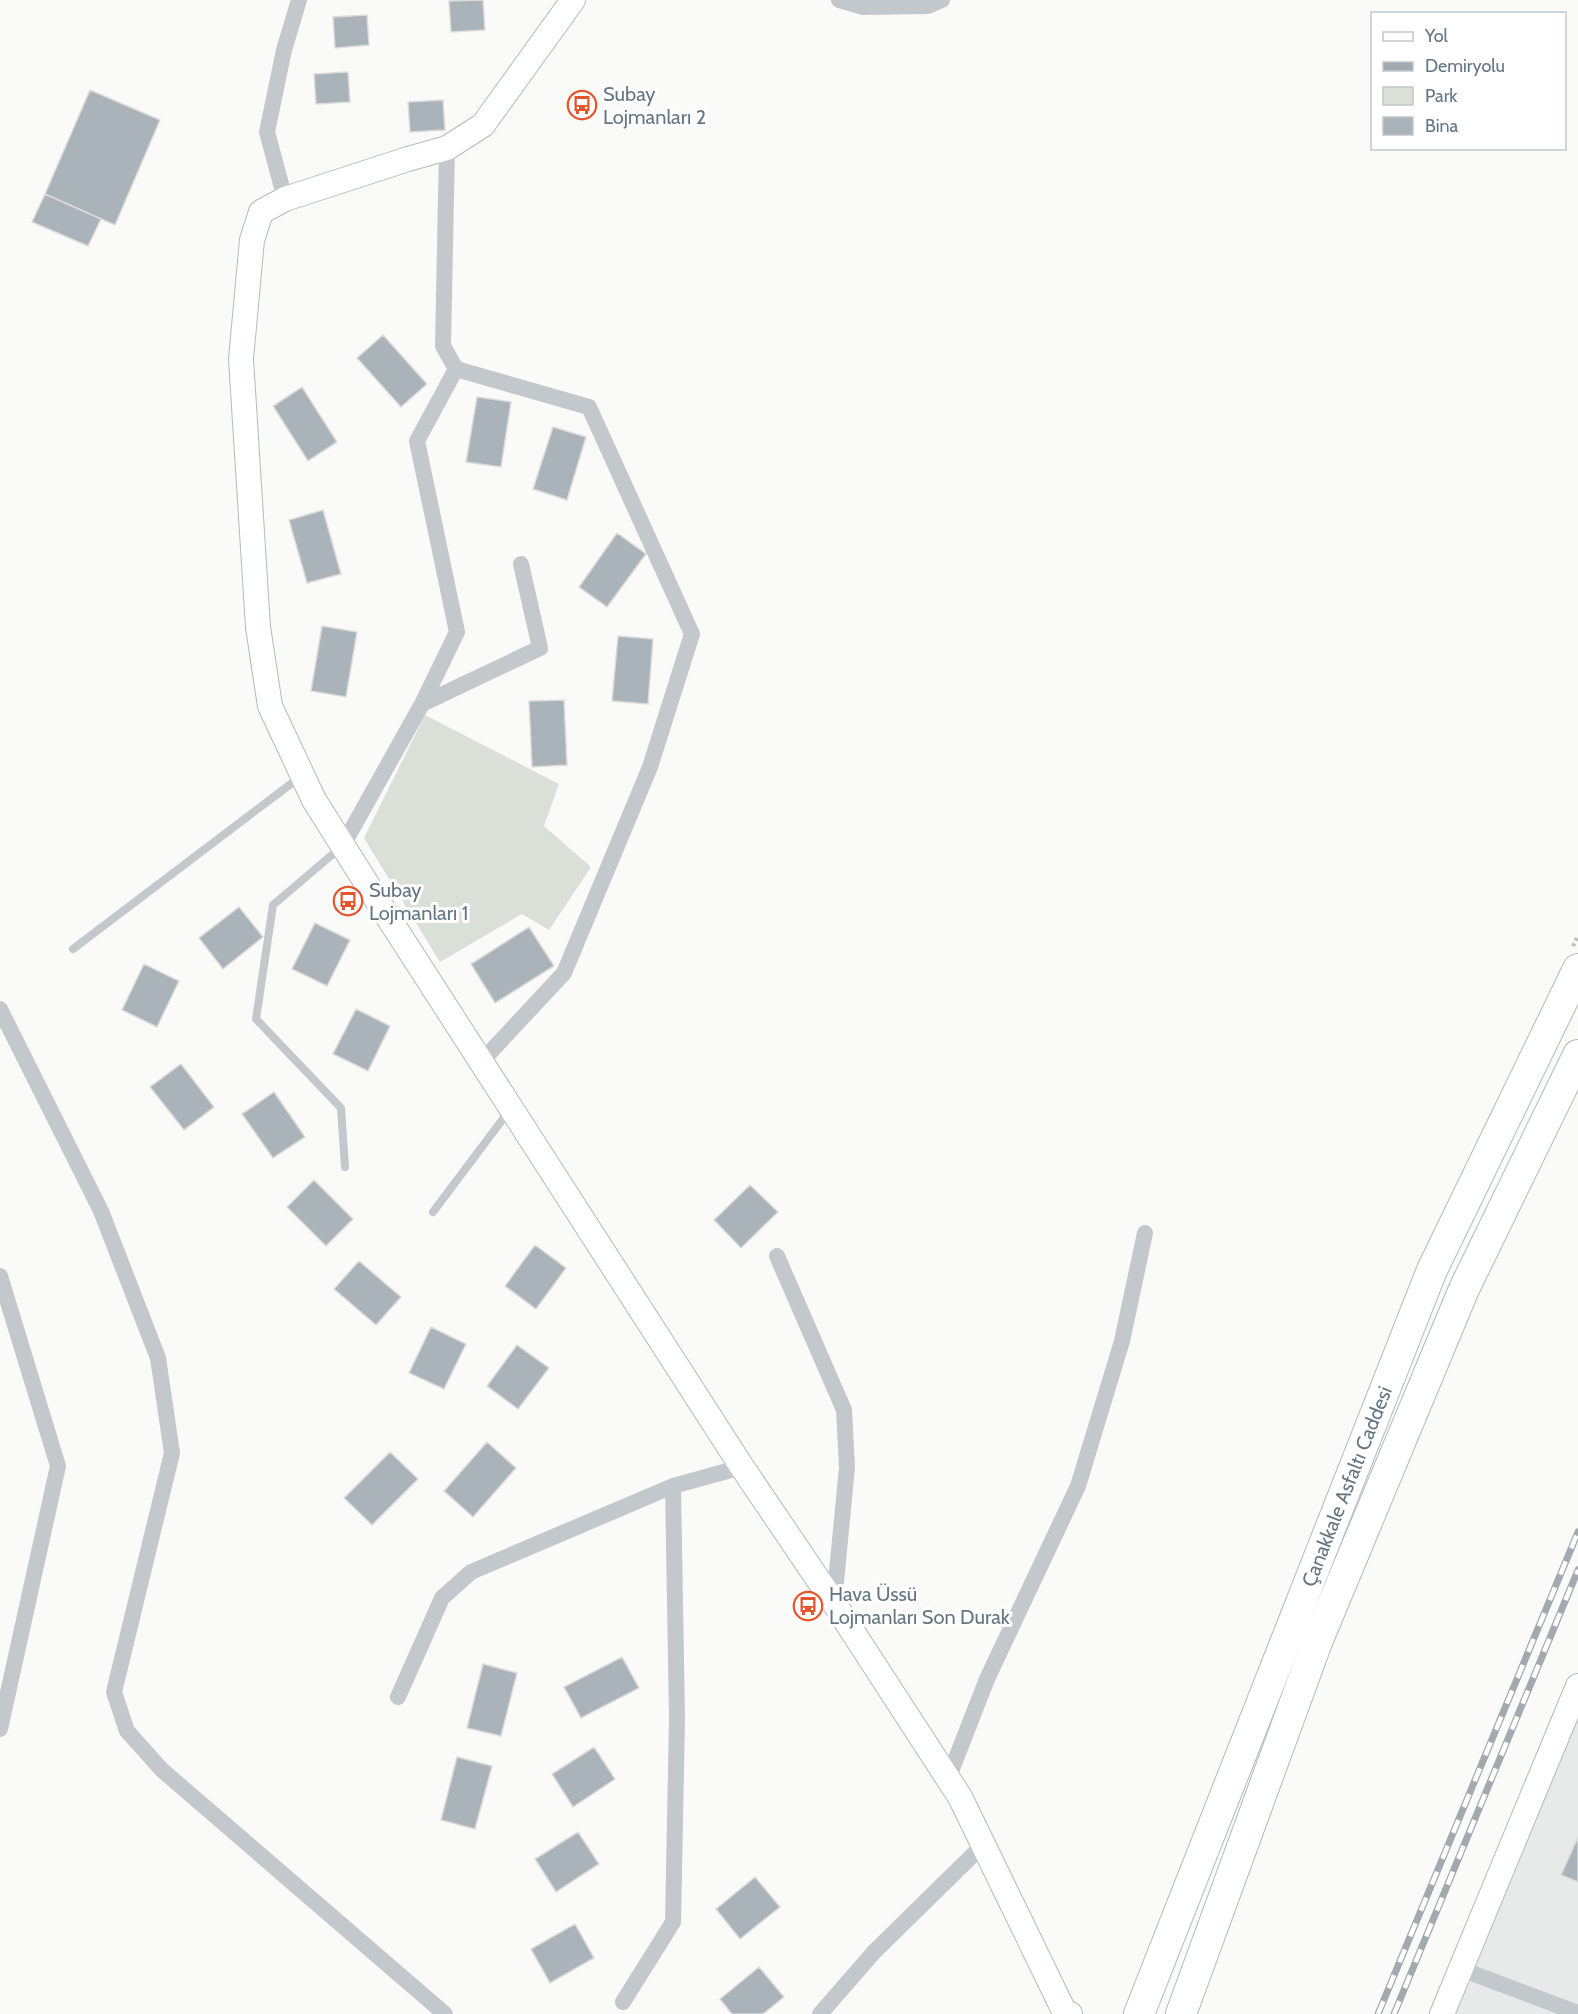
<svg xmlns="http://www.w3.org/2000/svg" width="1578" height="2014" font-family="Cabin,sans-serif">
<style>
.built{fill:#e8e9e9}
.green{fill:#dadfd7}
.building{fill:#aab3b9;stroke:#dcdcda;stroke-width:1.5}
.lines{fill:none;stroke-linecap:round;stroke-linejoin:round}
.secondary-casing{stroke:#b3babf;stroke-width:26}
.highway-casing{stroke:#b4b9bd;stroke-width:32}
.path{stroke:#bbbfc2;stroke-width:4;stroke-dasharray:3 3;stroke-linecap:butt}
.lane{stroke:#c3c8cc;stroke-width:8}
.street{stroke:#c3c8cc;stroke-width:16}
.secondary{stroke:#fff;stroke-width:24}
.highway{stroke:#fff;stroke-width:30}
.rail-casing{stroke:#a2aab0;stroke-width:7}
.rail{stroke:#fff;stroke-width:4.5;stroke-dasharray:14;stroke-linecap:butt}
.labels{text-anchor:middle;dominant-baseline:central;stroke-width:6;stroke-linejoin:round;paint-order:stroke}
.poi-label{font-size:20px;fill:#657683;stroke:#fff;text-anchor:start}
.street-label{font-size:20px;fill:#657683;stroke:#fff}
</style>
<rect width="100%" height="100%" fill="#fafaf8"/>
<!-- built -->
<path class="built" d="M 1578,1689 L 1578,2014 L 1444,2014 Z"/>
<!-- green -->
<path class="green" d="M 425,715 L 559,784 L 544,826 L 591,867 L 549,930 L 522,914 L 440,962 L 364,838 Z"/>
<!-- building -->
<path class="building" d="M 483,0 L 485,30 L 451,32 L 449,1 Z
M 367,15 L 369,45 L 335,48 L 333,17 Z
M 348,72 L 350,102 L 316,104 L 314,74 Z
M 90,90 L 160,120 L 115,225 L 45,194 Z
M 443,100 L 445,130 L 410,132 L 408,102 Z
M 45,194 L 101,219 L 88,246 L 32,222 Z
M 383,335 L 427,384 L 401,407 L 357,358 Z
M 302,387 L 337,442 L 308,461 L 273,406 Z
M 477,397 L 511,402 L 501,467 L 466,462 Z
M 553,427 L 586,437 L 567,500 L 533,489 Z
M 323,510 L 341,574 L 307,583 L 289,520 Z
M 617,533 L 646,554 L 607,607 L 579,587 Z
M 322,626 L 357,632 L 346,697 L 311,691 Z
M 618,636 L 653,639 L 648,704 L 612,701 Z
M 564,700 L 567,765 L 532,767 L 529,701 Z
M 239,907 L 263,937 L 223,969 L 199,938 Z
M 315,923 L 350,940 L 327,986 L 292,969 Z
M 529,927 L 554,966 L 495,1003 L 471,964 Z
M 144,964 L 179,981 L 157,1027 L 122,1010 Z
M 356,1009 L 390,1026 L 368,1071 L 333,1054 Z
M 181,1064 L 214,1107 L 184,1130 L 150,1087 Z
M 274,1092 L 305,1137 L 273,1158 L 242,1114 Z
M 314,1180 L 353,1219 L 326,1246 L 287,1207 Z
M 750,1185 L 778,1212 L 741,1248 L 714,1220 Z
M 535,1245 L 566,1268 L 536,1309 L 505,1286 Z
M 359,1261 L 401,1297 L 376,1325 L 334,1289 Z
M 431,1327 L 466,1344 L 444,1389 L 409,1373 Z
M 517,1345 L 549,1368 L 518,1409 L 487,1386 Z
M 487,1442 L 516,1468 L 473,1517 L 444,1491 Z
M 390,1452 L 418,1479 L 372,1525 L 344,1498 Z
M 622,1657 L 639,1688 L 581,1718 L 564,1687 Z
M 483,1664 L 517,1673 L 501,1736 L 467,1728 Z
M 594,1747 L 615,1779 L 573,1807 L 552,1774 Z
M 457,1757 L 492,1766 L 475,1829 L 441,1820 Z
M 578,1832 L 599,1864 L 556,1892 L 535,1859 Z
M 1578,1837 L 1578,1882 L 1561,1875 Z
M 755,1877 L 780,1907 L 740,1939 L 716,1909 Z
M 575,1924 L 594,1958 L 550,1983 L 531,1949 Z
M 759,1967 L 784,1997 L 763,2014 L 732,2014 L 720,1999 Z"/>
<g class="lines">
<!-- secondary casing -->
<g class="secondary-casing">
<path id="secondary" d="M 573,0 L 483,125 L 447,148 L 408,159 L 285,199 L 261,212 L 252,240 L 241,359 L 258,627 L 270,706 L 314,800 L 377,900 L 742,1467 L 834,1603 L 960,1797 L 1064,2011 L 1070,2014
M 1442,2014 L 1578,1686"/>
</g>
<!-- highway casing -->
<g class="highway-casing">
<g id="highway">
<path id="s1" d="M 1139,2014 L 1432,1270 L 1578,969"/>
<path d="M 1181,2014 L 1317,1642 L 1464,1289 L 1578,1055"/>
</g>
</g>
<!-- path -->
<path class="path" d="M 1573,946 L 1578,936"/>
<!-- lane -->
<path class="lane" d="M 340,848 L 273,905 L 256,1019 L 341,1108 L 345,1167
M 73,949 L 300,777
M 433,1212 L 509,1111"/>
<!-- street -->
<path class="street" d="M 839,0 L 863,7 L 928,6 L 942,0
M 447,148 L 443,346 L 456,369 L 589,407 L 692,634 L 650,767 L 564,973 L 481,1062
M 285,199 L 267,132 L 284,50 L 299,0
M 422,704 L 540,648 L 521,564
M 343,845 L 422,704 L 457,632 L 417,441 L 456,369
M 0,1009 L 101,1211 L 158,1358 L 172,1453 L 114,1692 L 127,1731 L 162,1770 L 445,2014
M 777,1256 L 844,1410 L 847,1467 L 834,1603
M 0,1276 L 58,1466 L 0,1729
M 398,1697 L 442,1598 L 471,1572 L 673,1486 L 742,1467
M 948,1779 L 987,1679 L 1078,1486 L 1122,1341 L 1145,1233
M 1461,1969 L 1578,2013
M 623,2002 L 673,1922 L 677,1719 L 673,1486
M 820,2014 L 874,1952 L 983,1845"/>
<!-- secondary -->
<use href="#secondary" class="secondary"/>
<!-- highway -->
<use href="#highway" class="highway"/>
<!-- rail casing -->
<g class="rail-casing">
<path id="rail" d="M 1378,2014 L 1578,1532
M 1394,2014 L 1578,1570"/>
</g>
<!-- rail -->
<use href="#rail" class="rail"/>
</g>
<!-- icons -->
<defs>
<g id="bus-ring" transform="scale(1.5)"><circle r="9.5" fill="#fff" stroke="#e4572e" stroke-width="1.5"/><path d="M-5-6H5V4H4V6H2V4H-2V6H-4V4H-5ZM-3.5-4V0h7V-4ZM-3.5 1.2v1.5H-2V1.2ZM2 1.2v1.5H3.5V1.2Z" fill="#e4572e"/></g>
</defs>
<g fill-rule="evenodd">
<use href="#bus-ring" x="582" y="105"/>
<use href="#bus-ring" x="348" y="901"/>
<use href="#bus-ring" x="808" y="1606"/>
</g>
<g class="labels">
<!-- poi labels -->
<g class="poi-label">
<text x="603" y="94">Subay<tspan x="603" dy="23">Lojmanları 2</tspan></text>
<text x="369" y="890">Subay<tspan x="369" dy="23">Lojmanları 1</tspan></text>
<text x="829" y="1594">Hava Üssü<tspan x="829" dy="23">Lojmanları Son Durak</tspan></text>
</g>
<!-- street labels -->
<g class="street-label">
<text stroke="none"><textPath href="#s1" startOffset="567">Çanakkale Asfaltı Caddesi</textPath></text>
</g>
</g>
<!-- legend -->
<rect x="1371" y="12" width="195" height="138" fill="#ffffff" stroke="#c1c8cd" stroke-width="1.5"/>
<rect x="1383" y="32" width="30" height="9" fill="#ffffff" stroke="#c1c8cd" stroke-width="1.5"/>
<text x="1425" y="42" font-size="18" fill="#657683">Yol</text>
<rect x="1383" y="62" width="30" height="9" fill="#a2aab0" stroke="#c1c8cd" stroke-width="1.5"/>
<text x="1425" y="72" font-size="18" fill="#657683">Demiryolu</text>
<rect x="1383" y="87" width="30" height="18" fill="#dadfd7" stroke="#c1c8cd" stroke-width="1.5"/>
<text x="1425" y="102" font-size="18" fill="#657683">Park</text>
<rect x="1383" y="117" width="30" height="18" fill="#aab3b9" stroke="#c1c8cd" stroke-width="1.5"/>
<text x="1425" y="132" font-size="18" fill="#657683">Bina</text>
</svg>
